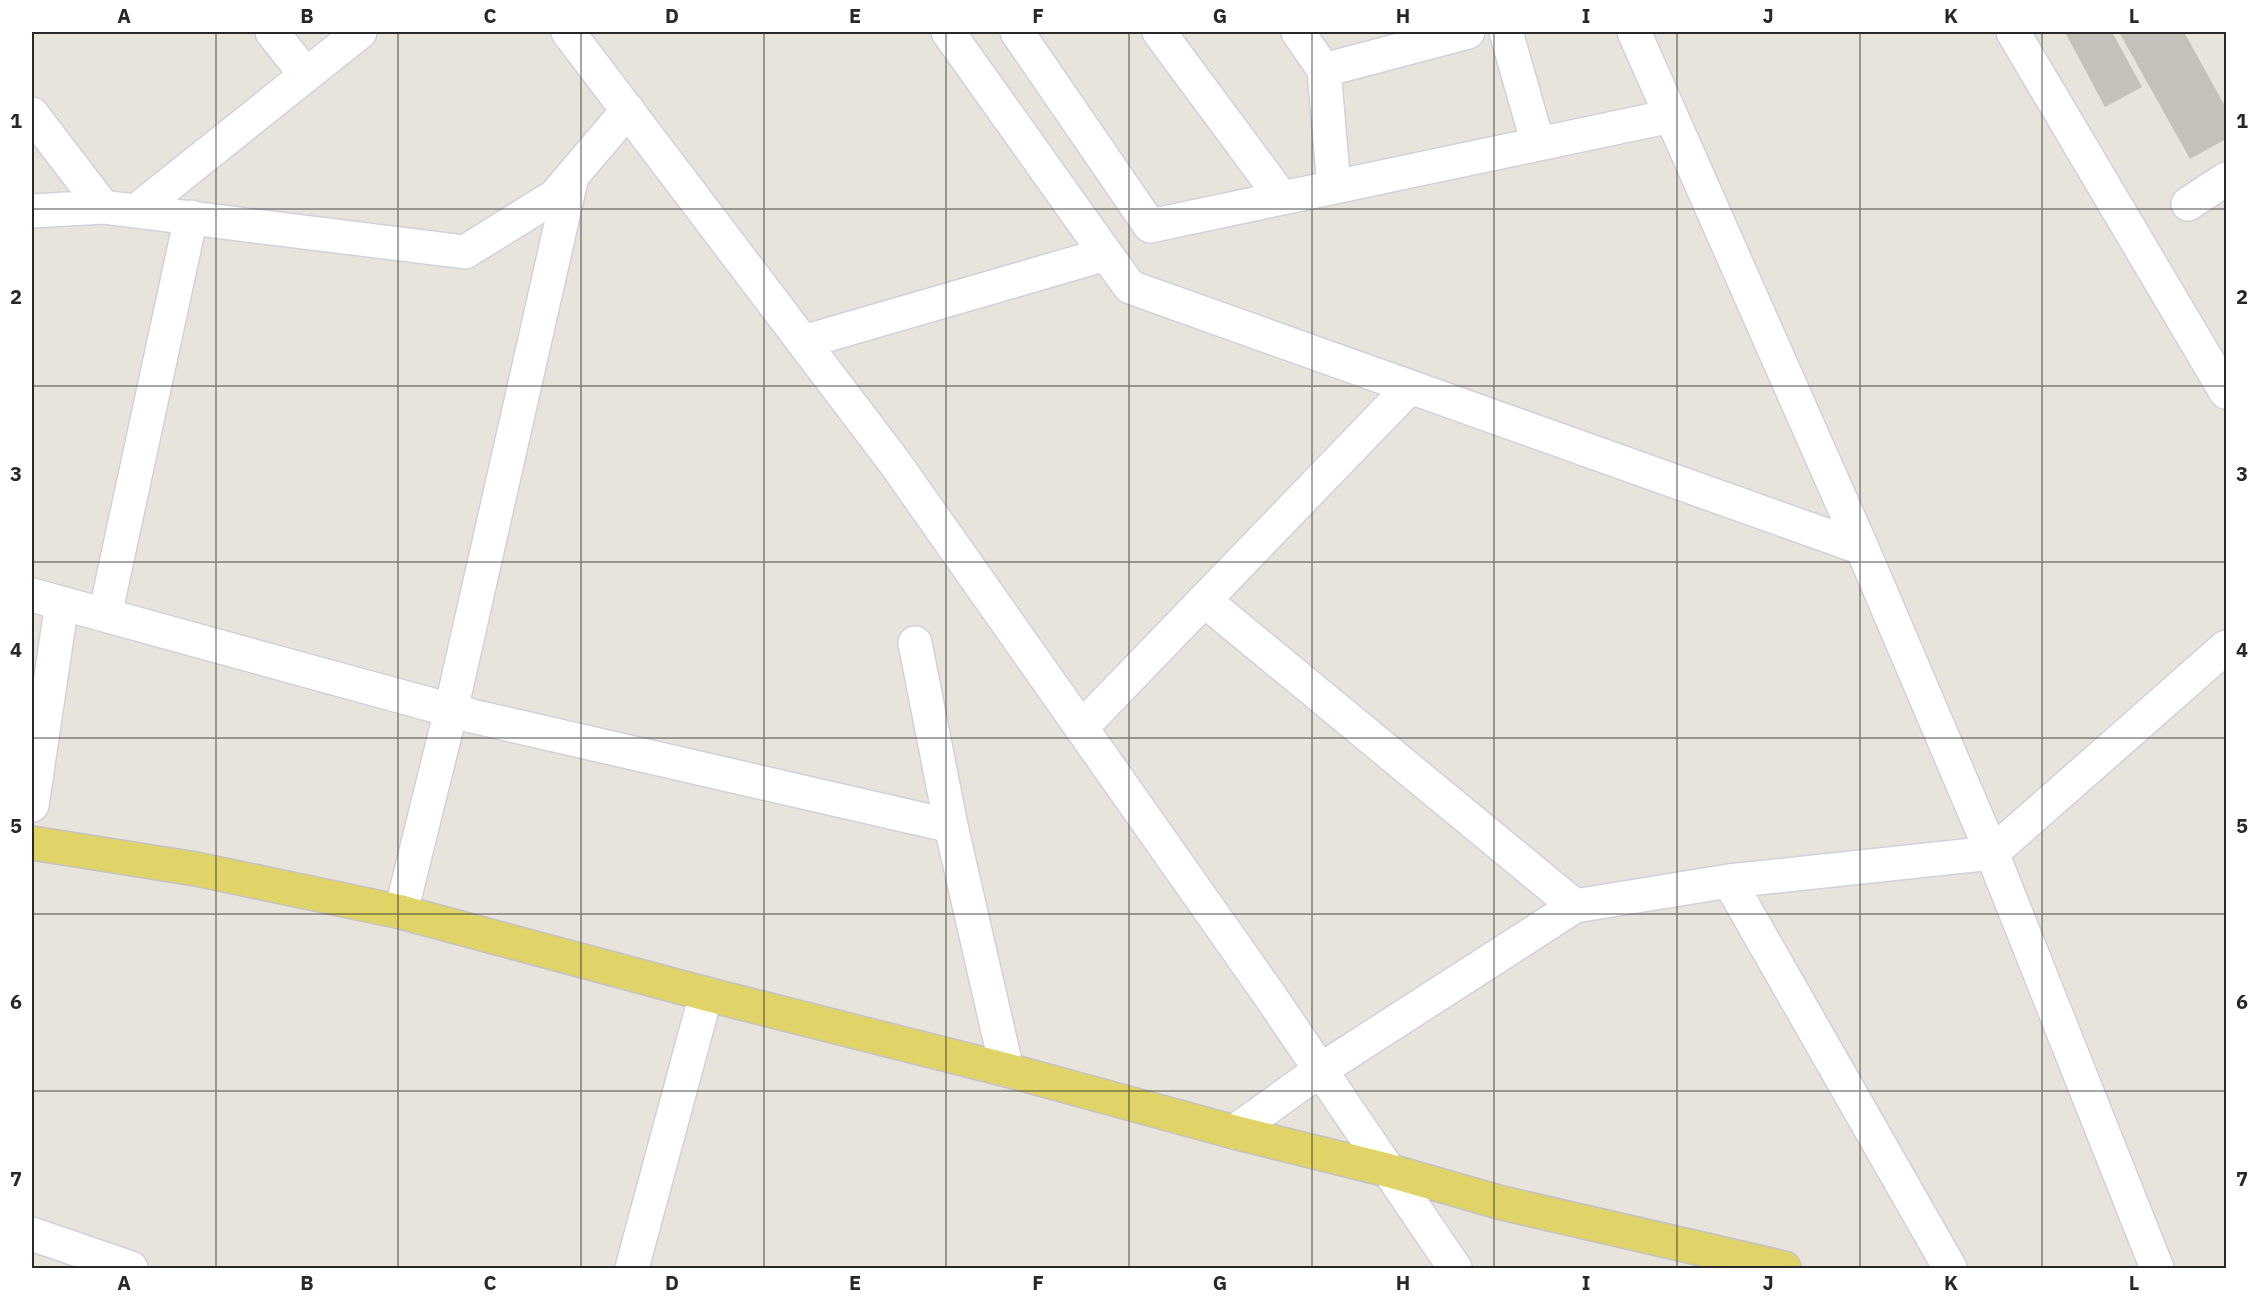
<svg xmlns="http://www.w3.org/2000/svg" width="2258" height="1300" font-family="'IBM Plex Sans',sans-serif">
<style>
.building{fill:#c4c1ba}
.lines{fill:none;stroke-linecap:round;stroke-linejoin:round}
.minor-casing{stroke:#d0d1df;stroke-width:36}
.primary-casing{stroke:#c3c3c3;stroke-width:36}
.minor{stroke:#fff;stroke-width:33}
.primary{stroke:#e0d468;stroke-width:33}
.grid{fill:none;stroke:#282828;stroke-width:1.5;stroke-opacity:0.55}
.neatline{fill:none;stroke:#282828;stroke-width:2}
.grid-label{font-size:20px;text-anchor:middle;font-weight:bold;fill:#282828}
</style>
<rect width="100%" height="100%" fill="#e9e4db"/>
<!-- building -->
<path class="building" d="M 2065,32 L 2112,32 L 2142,87 L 2105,107 Z
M 2119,32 L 2184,32 L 2226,108 L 2226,139 L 2190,159 Z"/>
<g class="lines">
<!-- minor casing -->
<g class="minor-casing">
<path id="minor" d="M 272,32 L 306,75
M 568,32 L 895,463 L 1268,993 L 1455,1268
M 948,32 L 1106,254
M 1017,32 L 1150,226 L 1671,116
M 1159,32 L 1282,198
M 1298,32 L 1324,70 L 1468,32
M 1506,32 L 1538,144
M 1634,32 L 1862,548 L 1992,853 L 2157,1268
M 2013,32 L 2226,392
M 1324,70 L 1334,187
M 32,114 L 103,207
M 2188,204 L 2226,179
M 32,211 L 103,207 L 465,252 L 555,196 L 628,110
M 136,211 L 360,32
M 803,342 L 1106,254 L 1130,287 L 1862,548
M 32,595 L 472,716 L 951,826
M 1204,600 L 1575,906
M 105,615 L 191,217
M 915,643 L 951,826 L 1007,1070
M 1081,728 L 1410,387
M 32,805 L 62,603
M 1729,881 L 1950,1268
M 401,912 L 451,710 L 572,176
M 1234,1132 L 1319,1071 L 1575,906 L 1729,881 L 1992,853 L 2226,647
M 32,1234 L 131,1268
M 632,1268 L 706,994"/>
</g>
<!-- primary casing -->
<g class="primary-casing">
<path id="primary" d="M 32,843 L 196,869 L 401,912 L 706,994 L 1007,1070 L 1234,1132 L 1387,1170 L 1502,1203 L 1784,1268"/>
</g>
<!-- minor -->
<use href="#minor" class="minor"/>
<!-- primary -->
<use href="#primary" class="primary"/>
</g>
<!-- grid -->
<path class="grid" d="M 216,32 L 216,1268M 398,32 L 398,1268M 581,32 L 581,1268M 764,32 L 764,1268M 946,32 L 946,1268M 1129,32 L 1129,1268M 1312,32 L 1312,1268M 1494,32 L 1494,1268M 1677,32 L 1677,1268M 1860,32 L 1860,1268M 2042,32 L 2042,1268M 32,209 L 2226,209M 32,386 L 2226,386M 32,562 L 2226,562M 32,738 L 2226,738M 32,914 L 2226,914M 32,1091 L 2226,1091"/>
<!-- border -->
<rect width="2258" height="1300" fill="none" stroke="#ffffff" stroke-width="66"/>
<rect x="33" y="33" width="2192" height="1234" class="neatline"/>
<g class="grid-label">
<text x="124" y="23">A</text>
<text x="307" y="23">B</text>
<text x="490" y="23">C</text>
<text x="672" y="23">D</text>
<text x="855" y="23">E</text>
<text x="1038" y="23">F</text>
<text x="1220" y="23">G</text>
<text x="1403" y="23">H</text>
<text x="1586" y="23">I</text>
<text x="1768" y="23">J</text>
<text x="1951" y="23">K</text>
<text x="2134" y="23">L</text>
<text x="16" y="128">1</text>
<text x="2242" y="128">1</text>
<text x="16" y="304">2</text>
<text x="2242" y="304">2</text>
<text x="16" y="481">3</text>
<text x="2242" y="481">3</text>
<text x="16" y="657">4</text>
<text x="2242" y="657">4</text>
<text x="16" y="833">5</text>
<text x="2242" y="833">5</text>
<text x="16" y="1009">6</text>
<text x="2242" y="1009">6</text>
<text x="16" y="1186">7</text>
<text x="2242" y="1186">7</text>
<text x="124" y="1290">A</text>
<text x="307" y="1290">B</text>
<text x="490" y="1290">C</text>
<text x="672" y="1290">D</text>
<text x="855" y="1290">E</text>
<text x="1038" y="1290">F</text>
<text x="1220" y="1290">G</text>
<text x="1403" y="1290">H</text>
<text x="1586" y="1290">I</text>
<text x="1768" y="1290">J</text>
<text x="1951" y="1290">K</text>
<text x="2134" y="1290">L</text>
</g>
</svg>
